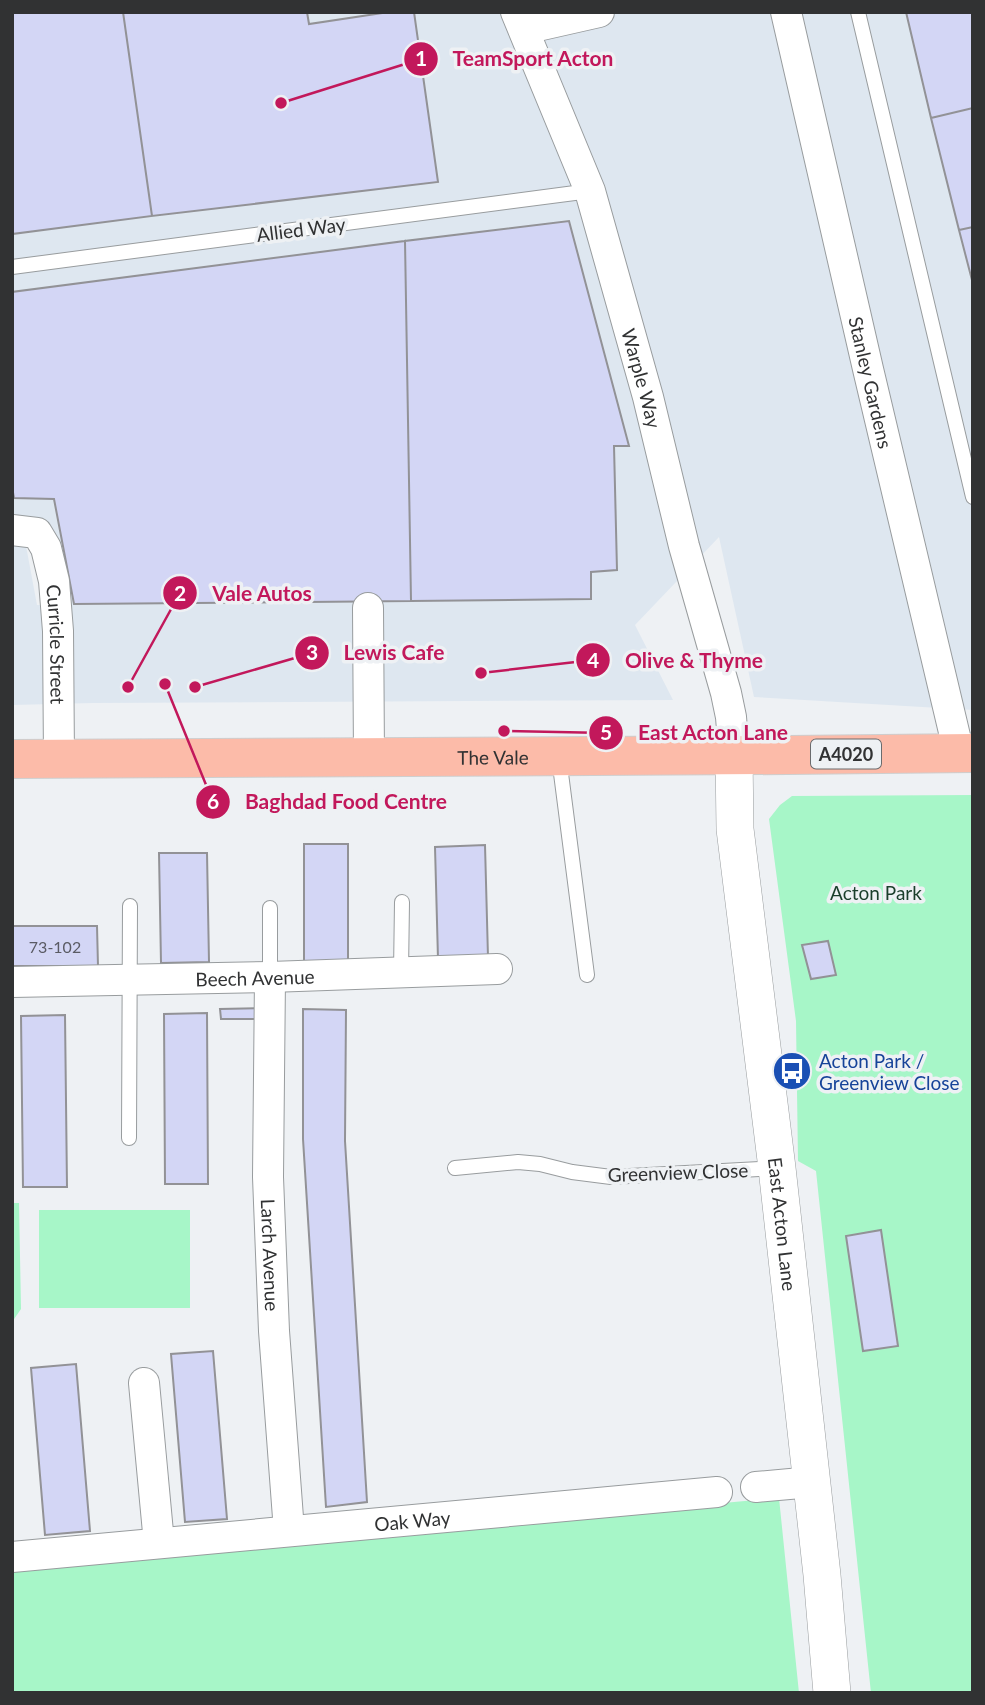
<svg xmlns="http://www.w3.org/2000/svg" width="985" height="1705" font-family="Lato,sans-serif">
<style>
.built{fill:#dee7f0}
.green{fill:#a7f6c8}
.building{fill:#d3d6f5;stroke:#929296;stroke-width:2}
.lines{fill:none;stroke-linecap:round;stroke-linejoin:round}
.service-casing{stroke:#989c9e;stroke-width:16}
.minor-casing{stroke:#989c9e;stroke-width:32}
.tertiary-casing{stroke:#989c9e;stroke-width:38}
.primary-casing{stroke:#cecece;stroke-width:40}
.service{stroke:#fff;stroke-width:14}
.minor{stroke:#fff;stroke-width:30}
.tertiary{stroke:#fff;stroke-width:37}
.primary{stroke:#fcbba9;stroke-width:38}
.labels{text-anchor:middle;dominant-baseline:central;stroke-width:7;stroke-linejoin:round;paint-order:stroke}
.number-label{font-size:16px;fill:#5a5b64}
.shield{fill:#eef1f4;stroke:#6a6b6d;stroke-width:2}
.shield-label{font-size:18px;font-weight:bold;fill:#313233}
.street-label{font-size:19px;fill:#313233;stroke:#eef1f4}
.park-label{font-size:19px;fill:#1a3e2b;stroke:#eef1f4}
.transit-label{font-size:19px;fill:#164399;stroke:#eef1f4;text-anchor:start}
.leader{fill:none;stroke:#c2185b;stroke-width:2.5}
.callout-dot{fill:#c2185b;stroke:#eef1f4;stroke-width:2.5}
.mark-label{font-size:21px;text-anchor:middle;font-weight:bold;fill:#fff}
.callout-label{font-size:21px;text-anchor:middle;font-weight:bold;fill:#c2185b;stroke:#eef1f4;stroke-width:7;stroke-linejoin:round;paint-order:stroke}
</style>
<rect width="100%" height="100%" fill="#eef1f4"/>
<!-- built -->
<path class="built" d="M 12,12 L 973,12 L 973,710 L 754,697 L 719,537 L 635,625 L 673,700 L 93,703 L 12,705 L 12,534 L 24,535 L 37,605 L 63,606 L 40,524 L 12,523 Z"/>
<!-- green -->
<path class="green" d="M 973,795 L 973,1693 L 871,1693 L 816,1171 L 798,1161 L 796,1021 L 769,819 L 780,805 L 792,796 Z
M 12,1203 L 19,1203 L 21,1309 L 12,1322 Z
M 39,1210 L 190,1210 L 190,1308 L 39,1308 Z
M 779,1498 L 799,1693 L 12,1693 L 12,1568 Z"/>
<!-- building -->
<path class="building" d="M 12,12 L 123,12 L 152,216 L 12,234 Z
M 123,12 L 307,12 L 309,24 L 389,12 L 414,12 L 438,182 L 152,216 Z
M 906,12 L 973,12 L 973,108 L 931,118 Z
M 973,108 L 973,227 L 959,230 L 931,118 Z
M 569,221 L 629,446 L 614,446 L 617,570 L 591,572 L 591,599 L 411,601 L 405,241 Z
M 973,227 L 973,284 L 959,230 Z
M 405,241 L 411,601 L 74,604 L 54,499 L 14,498 L 12,487 L 12,292 Z
M 304,844 L 348,844 L 348,961 L 304,961 Z
M 485,845 L 488,957 L 438,959 L 435,847 Z
M 159,853 L 207,853 L 209,962 L 161,963 Z
M 12,926 L 97,926 L 98,966 L 12,966 Z
M 828,941 L 836,975 L 811,979 L 802,945 Z
M 263,1008 L 263,1019 L 221,1019 L 220,1009 Z
M 303,1009 L 346,1010 L 345,1141 L 367,1502 L 326,1507 L 303,1139 Z
M 207,1013 L 208,1184 L 165,1184 L 164,1014 Z
M 65,1015 L 67,1187 L 23,1187 L 21,1016 Z
M 881,1230 L 898,1346 L 863,1351 L 846,1236 Z
M 213,1351 L 227,1519 L 185,1522 L 171,1354 Z
M 76,1364 L 90,1531 L 45,1535 L 31,1368 Z"/>
<g class="lines">
<!-- service casing -->
<g class="service-casing">
<path id="service" d="M 858,12 L 973,497
M 12,267 L 590,191
M 559,758 L 587,975
M 401,972 L 402,902
M 270,977 L 270,908
M 129,1138 L 130,906
M 455,1168 L 518,1162 L 540,1164 L 572,1172 L 611,1177 L 777,1168"/>
</g>
<!-- minor casing -->
<g class="minor-casing">
<g id="minor">
<path id="s1" d="M 516,12 L 590,191 L 648,397 L 684,546 L 726,693 L 731,717 L 734,755"/>
<path id="s2" d="M 786,12 L 868,369 L 959,753"/>
<path d="M 524,29 L 599,12"/>
<path id="s3" d="M 12,530 L 37,533 L 46,548 L 54,581 L 58,631 L 59,759"/>
<path d="M 368,608 L 369,757"/>
<path id="s4" d="M 270,977 L 268,1177 L 274,1331 L 289,1531"/>
<path id="s5" d="M 12,982 L 270,977 L 497,969"/>
<path d="M 144,1383 L 159,1543"/>
<path d="M 756,1487 L 812,1482"/>
<path id="s6" d="M 12,1557 L 717,1492"/>
</g>
</g>
<!-- tertiary casing -->
<g class="tertiary-casing">
<g id="tertiary">
<path id="s7" d="M 734,755 L 735,829 L 777,1168 L 822,1575 L 832,1693"/>
</g>
</g>
<!-- primary casing -->
<g class="primary-casing">
<g id="primary">
<path id="s8" d="M 12,759 L 788,755 L 973,753"/>
</g>
</g>
<!-- service -->
<use href="#service" class="service"/>
<!-- minor -->
<use href="#minor" class="minor"/>
<!-- tertiary -->
<use href="#tertiary" class="tertiary"/>
<!-- primary -->
<use href="#primary" class="primary"/>
</g>
<!-- icons -->
<defs>
<g id="bus-disc" transform="scale(2.0125)"><circle r="9.5" fill="#1a4fb4" stroke="#eef1f4"/><path d="M-5-6H5V4H4V6H2V4H-2V6H-4V4H-5ZM-3.5-4V0h7V-4ZM-3.5 1.2v1.5H-2V1.2ZM2 1.2v1.5H3.5V1.2Z" fill="#fff"/></g>
</defs>
<g fill-rule="evenodd">
<use href="#bus-disc" x="792" y="1071"/>
</g>
<g class="labels">
<!-- number labels -->
<g class="number-label">
<text x="55" y="946">73-102</text>
</g>
<!-- shield labels -->
<rect class="shield" x="811" y="739.5" width="70" height="29" rx="5"/>
<g class="shield-label">
<text x="846" y="754">A4020</text>
</g>
<!-- street labels -->
<g class="street-label">
<text transform="translate(301 229) rotate(-7)">Allied Way</text>
<text stroke="none"><textPath href="#s1" startOffset="388">Warple Way</textPath></text>
<text stroke="none"><textPath href="#s2" startOffset="380">Stanley Gardens</textPath></text>
<text stroke="none"><textPath href="#s3" startOffset="140">Curricle Street</textPath></text>
<text stroke="none"><textPath href="#s8" startOffset="481">The Vale</textPath></text>
<text stroke="none"><textPath href="#s5" startOffset="243">Beech Avenue</textPath></text>
<text transform="translate(678 1172) rotate(-2)">Greenview Close</text>
<text stroke="none"><textPath href="#s7" startOffset="472">East Acton Lane</textPath></text>
<text stroke="none"><textPath href="#s4" startOffset="278">Larch Avenue</textPath></text>
<text stroke="none"><textPath href="#s6" startOffset="402">Oak Way</textPath></text>
</g>
<!-- park labels -->
<g class="park-label">
<text x="876" y="892">Acton Park</text>
</g>
<!-- transit labels -->
<g class="transit-label">
<text x="819" y="1060">Acton Park /<tspan x="819" dy="22">Greenview Close</tspan></text>
</g>
</g>
<!-- callouts -->
<path class="leader" d="M281 103L421 59M128 687L180 593M195 687L312 653M481 673L593 660M504 731L606 733M165 684L213 802"/>
<g class="callout-dot">
<circle cx="281" cy="103" r="7"/>
<circle cx="128" cy="687" r="7"/>
<circle cx="195" cy="687" r="7"/>
<circle cx="481" cy="673" r="7"/>
<circle cx="504" cy="731" r="7"/>
<circle cx="165" cy="684" r="7"/>
<circle cx="421" cy="59" r="18"/>
<circle cx="180" cy="593" r="18"/>
<circle cx="312" cy="653" r="18"/>
<circle cx="593" cy="660" r="18"/>
<circle cx="606" cy="733" r="18"/>
<circle cx="213" cy="802" r="18"/>
</g>
<g class="mark-label">
<text x="421" y="66">1</text>
<text x="180" y="601">2</text>
<text x="312" y="660">3</text>
<text x="593" y="668">4</text>
<text x="606" y="740">5</text>
<text x="213" y="809">6</text>
</g>
<g class="callout-label">
<text x="533" y="66">TeamSport Acton</text>
<text x="262" y="601">Vale Autos</text>
<text x="394" y="660">Lewis Cafe</text>
<text x="694" y="668">Olive &amp; Thyme</text>
<text x="713" y="740">East Acton Lane</text>
<text x="346" y="809">Baghdad Food Centre</text>
</g>
<!-- border -->
<rect width="985" height="1705" fill="none" stroke="#313233" stroke-width="28"/>
</svg>
